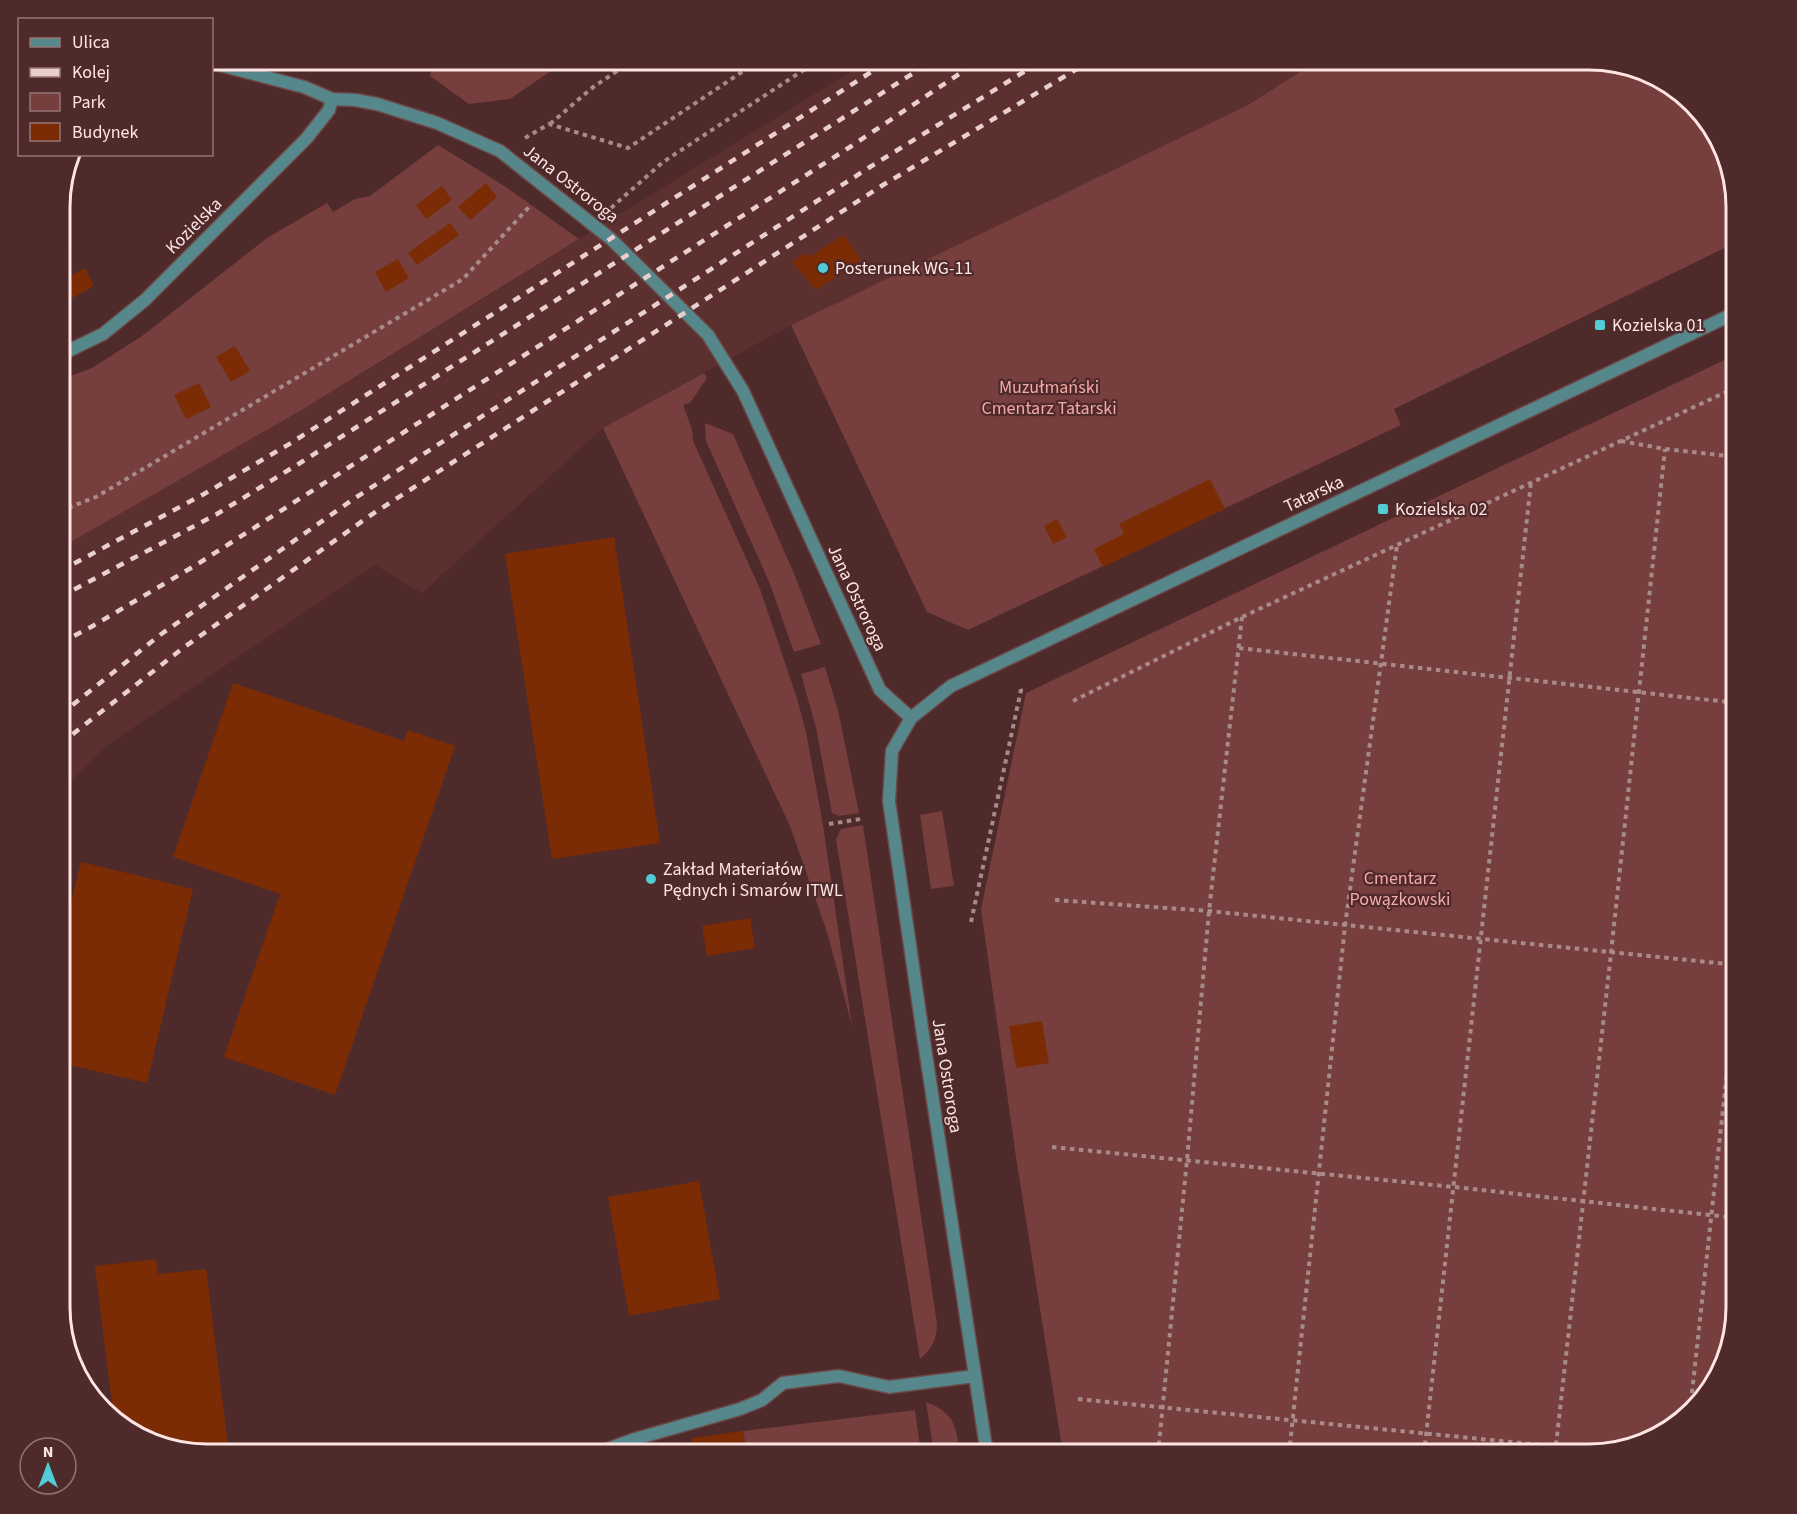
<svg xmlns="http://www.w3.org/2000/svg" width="1797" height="1514" font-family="'Source Sans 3',sans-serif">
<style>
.built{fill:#5d3030}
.green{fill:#763e3d}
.building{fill:#7b2c05}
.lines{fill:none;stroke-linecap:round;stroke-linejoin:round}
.service-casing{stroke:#6b4848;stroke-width:15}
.minor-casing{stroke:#6b4848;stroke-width:15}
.path{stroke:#a88a89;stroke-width:4;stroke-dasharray:4.5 4.5;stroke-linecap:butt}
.service{stroke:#56878b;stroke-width:12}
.minor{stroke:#56878b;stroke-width:12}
.rail{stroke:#eacfce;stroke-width:4.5;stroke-dasharray:8 8;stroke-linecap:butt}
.poi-dot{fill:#51ccd4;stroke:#4f2a2a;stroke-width:2}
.labels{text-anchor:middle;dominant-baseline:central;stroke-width:4.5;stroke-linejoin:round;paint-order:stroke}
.street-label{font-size:18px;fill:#fee5e4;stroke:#4f2a2a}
.poi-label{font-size:18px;fill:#fee5e4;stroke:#4f2a2a;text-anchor:start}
.park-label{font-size:18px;fill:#f5a9a7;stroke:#4f2a2a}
.rim{fill:none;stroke:#fee5e4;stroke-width:3}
</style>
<rect width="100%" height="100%" fill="#4f2a2a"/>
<!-- built -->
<path class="built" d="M 870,60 L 1319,60 L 1248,105 L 791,325 L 603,428 L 422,593 L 375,565 L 103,748 L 60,794 L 60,548 L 300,411 Z"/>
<!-- green -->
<path class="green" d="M 433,60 L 567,60 L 510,99 L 469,104 L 430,76 Z
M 1319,60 L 1590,60 L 1645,71 L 1687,97 L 1726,151 L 1737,208 L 1737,242 L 1394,409 L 1401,425 L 968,630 L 927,612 L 791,325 L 1248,105 Z
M 438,145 L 506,187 L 579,239 L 300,411 L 60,548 L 60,380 L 92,368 L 142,336 L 267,238 L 327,203 L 333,212 L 355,199 L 370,196 Z
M 1737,354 L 1737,1307 L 1726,1362 L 1700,1404 L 1646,1443 L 1589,1454 L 1063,1454 L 1016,1157 L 981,909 L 1026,693 Z
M 704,373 L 707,378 L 691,402 L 683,405 L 692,429 L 693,441 L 760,589 L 797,698 L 806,732 L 823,825 L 852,1026 L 827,932 L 790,826 L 603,428 Z
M 705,423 L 733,434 L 795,576 L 821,644 L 794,652 L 770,584 L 706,441 Z
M 825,667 L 838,710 L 859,813 L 839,816 L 832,813 L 816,728 L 801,674 Z
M 942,811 L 954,886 L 931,889 L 920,815 Z
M 863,825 L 937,1324 C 937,1340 932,1348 920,1359 L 836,839 L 841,829 Z
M 926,1402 C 955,1413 956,1426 960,1454 L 934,1454 Z
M 915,1410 L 921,1454 L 747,1454 L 743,1431 Z"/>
<!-- building -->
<path class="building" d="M 486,183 L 497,197 L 470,220 L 458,207 Z
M 442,186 L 452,200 L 426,219 L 416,205 Z
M 450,223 L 459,235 L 417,265 L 408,253 Z
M 844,235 L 861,260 L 816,290 L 792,262 L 806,253 L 809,257 Z
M 398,259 L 409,278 L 386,292 L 375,272 Z
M 85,268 L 94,286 L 63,303 L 60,299 L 60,282 Z
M 235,346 L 250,371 L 231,382 L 216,357 Z
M 199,383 L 211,407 L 186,419 L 174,395 Z
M 1210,479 L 1225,509 L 1103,567 L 1094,549 L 1124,534 L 1119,524 Z
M 1057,519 L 1067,537 L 1053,544 L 1044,526 Z
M 614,537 L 660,843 L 552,859 L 505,554 Z
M 233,683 L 404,741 L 408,730 L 455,746 L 335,1095 L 224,1057 L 280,894 L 173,857 Z
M 81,862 L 193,889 L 147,1083 L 60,1063 L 60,946 Z
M 750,918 L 755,948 L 707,956 L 702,926 Z
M 1042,1021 L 1049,1063 L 1016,1068 L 1009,1026 Z
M 699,1181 L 720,1299 L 629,1316 L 608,1197 Z
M 156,1259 L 158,1274 L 206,1269 L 229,1454 L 207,1454 L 152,1443 L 114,1420 L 95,1266 Z
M 743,1431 L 747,1454 L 693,1454 L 691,1438 Z"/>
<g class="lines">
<!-- service casing -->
<g class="service-casing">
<path id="service" d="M 212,63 L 304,87 L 332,99
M 594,1454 L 635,1439 L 740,1409 L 762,1400 L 783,1383 L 839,1376 L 889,1387 L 975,1376"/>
</g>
<!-- minor casing -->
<g class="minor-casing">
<path id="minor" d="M 60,355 L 103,334 L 145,300 L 306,139 L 329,110 L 332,99 L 355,100 L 377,104 L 437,123 L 500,151 L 611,239 L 708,335 L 743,391 L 880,690 L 911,718
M 987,1454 L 923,1035 L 889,801 L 892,751 L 911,718 L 951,686 L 1737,312"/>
</g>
<!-- path -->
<path class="path" d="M 550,124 L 592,88 L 633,60
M 525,138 L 549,124 L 628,148 L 760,60
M 611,208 L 663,162 L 819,60
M 1621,441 L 1665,449 L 1737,457
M 60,511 L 96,497 L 463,279 L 529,207
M 1239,648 L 1737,703
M 1073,701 L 1242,617 L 1737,387
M 829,824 L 861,819
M 1055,900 L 1209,911 L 1737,965
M 971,922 L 1021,690 L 1019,685
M 1052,1147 L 1454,1187 L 1737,1218
M 1078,1399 L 1602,1451
M 1690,1411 L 1737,981
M 1158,1454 L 1187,1160 L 1209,911 L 1242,617
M 1289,1454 L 1345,926 L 1397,545
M 1424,1454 L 1531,482
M 1555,1454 L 1611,953 L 1665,449"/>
<!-- service -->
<use href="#service" class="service"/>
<!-- minor -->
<use href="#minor" class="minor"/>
<!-- rail -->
<path class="rail" d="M 60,571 L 204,494 L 291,443 L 890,60
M 60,597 L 217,514 L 300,463 L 934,60
M 60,643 L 91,627 L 196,565 L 850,147 L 980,60
M 60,715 L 160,635 L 355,498 L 870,167 L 1043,60
M 60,744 L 183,648 L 371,515 L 883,185 L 1092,60"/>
</g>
<!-- markers -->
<g class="poi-dot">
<circle cx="823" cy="268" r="6"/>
<rect x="1594" y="319" width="12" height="12" rx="3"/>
<rect x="1377" y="503" width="12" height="12" rx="3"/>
<circle cx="651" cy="879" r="6"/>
</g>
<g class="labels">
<!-- street labels -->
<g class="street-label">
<text transform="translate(571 184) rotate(38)">Jana Ostroroga</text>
<text transform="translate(194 226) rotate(-45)">Kozielska</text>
<text transform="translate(1314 494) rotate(-25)">Tatarska</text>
<text transform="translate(857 598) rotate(65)">Jana Ostroroga</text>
<text transform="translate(947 1076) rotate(81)">Jana Ostroroga</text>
</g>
<!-- poi labels -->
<g class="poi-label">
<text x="835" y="268">Posterunek WG-11</text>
<text x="1612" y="325">Kozielska 01</text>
<text x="1395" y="509">Kozielska 02</text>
<text x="663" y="869">Zakład Materiałów<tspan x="663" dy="21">Pędnych i Smarów ITWL</tspan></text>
</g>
<!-- park labels -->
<g class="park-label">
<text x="1049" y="387">Muzułmański<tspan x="1049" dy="21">Cmentarz Tatarski</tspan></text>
<text x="1400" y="878">Cmentarz<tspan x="1400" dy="21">Powązkowski</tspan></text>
</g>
</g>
<!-- crop -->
<path d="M0 0H1797V1514H0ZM207 70H1589A137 137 0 0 1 1726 207V1307A137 137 0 0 1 1589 1444H207A137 137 0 0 1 70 1307V207A137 137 0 0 1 207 70Z" fill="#4f2a2a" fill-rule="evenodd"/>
<path class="rim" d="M207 70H1589A137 137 0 0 1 1726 207V1307A137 137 0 0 1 1589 1444H207A137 137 0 0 1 70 1307V207A137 137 0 0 1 207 70Z"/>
<!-- legend -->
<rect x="18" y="18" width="195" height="138" fill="#4f2a2a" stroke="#957574" stroke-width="1.5"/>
<rect x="30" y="38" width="30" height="9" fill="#56878b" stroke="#957574" stroke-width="1.5"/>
<text x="72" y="48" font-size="18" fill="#fee5e4">Ulica</text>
<rect x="30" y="68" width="30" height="9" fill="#eacfce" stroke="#957574" stroke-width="1.5"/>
<text x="72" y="78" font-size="18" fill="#fee5e4">Kolej</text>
<rect x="30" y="93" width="30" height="18" fill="#763e3d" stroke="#957574" stroke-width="1.5"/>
<text x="72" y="108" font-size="18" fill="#fee5e4">Park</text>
<rect x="30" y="123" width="30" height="18" fill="#7b2c05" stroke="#957574" stroke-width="1.5"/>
<text x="72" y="138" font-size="18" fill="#fee5e4">Budynek</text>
<!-- north arrow -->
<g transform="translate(48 1466)"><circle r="28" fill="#4f2a2a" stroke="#957574" stroke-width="1.5"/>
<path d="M0-4.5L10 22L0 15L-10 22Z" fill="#51ccd4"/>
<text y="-9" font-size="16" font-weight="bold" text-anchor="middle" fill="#fee5e4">N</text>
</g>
</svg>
